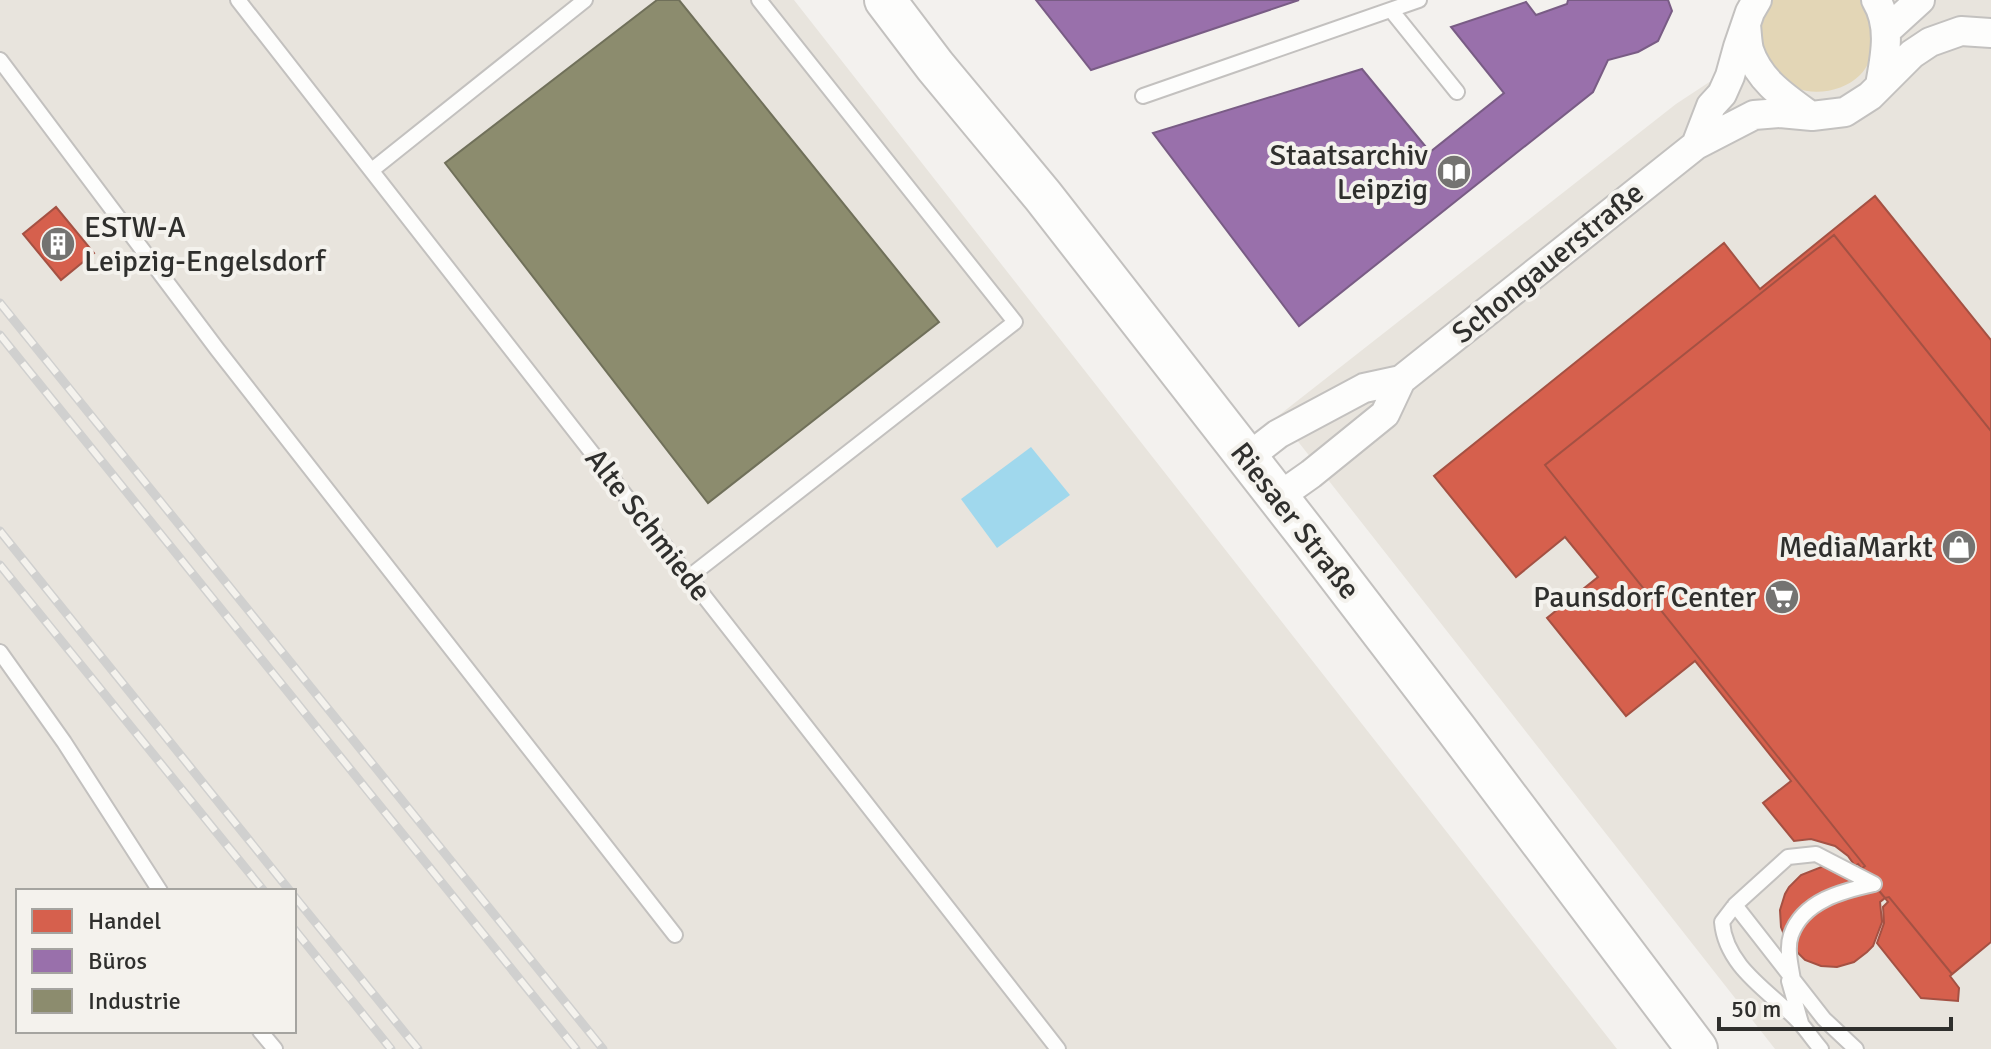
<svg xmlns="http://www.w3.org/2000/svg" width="1991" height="1049" font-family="Signika,sans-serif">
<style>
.built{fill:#e8e4dd;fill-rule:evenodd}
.green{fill:#e3d6b6}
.water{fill:#a0d8ed}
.shops{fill:#d6604d;stroke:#a45143;stroke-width:2}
.offices{fill:#9970ab;stroke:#795c85;stroke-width:2}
.industry{fill:#8c8c6e;stroke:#70705a;stroke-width:2}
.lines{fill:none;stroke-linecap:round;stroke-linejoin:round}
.service-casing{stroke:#c3c1bf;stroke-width:18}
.minor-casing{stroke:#c3c1bf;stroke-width:32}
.secondary-casing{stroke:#c3c1bf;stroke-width:44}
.service{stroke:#fdfdfc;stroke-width:14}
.minor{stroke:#fdfdfc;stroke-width:28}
.secondary{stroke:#fdfdfc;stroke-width:40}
.rail-casing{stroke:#d0d0cf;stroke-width:9}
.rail{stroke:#f4f2ed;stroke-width:6;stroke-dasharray:18;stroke-linecap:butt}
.labels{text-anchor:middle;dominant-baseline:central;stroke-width:8;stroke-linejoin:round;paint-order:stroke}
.poi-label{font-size:30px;fill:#2f2f2d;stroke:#f4f2ed;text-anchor:end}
.street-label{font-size:30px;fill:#2f2f2d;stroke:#f4f2ed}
</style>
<rect width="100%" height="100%" fill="#f3f1ee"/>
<!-- built -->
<path class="built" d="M 0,0 L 794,0 L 1617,1049 L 0,1049 ZM 18,891 L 294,891 L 294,1031 L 18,1031 Z
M 1806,0 L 1991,0 L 1991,1049 L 1775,1049 L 1278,416 L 1676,104 L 1814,13 Z"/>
<!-- green -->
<path class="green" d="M 1773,0 L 1863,0 C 1867,9 1873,19 1875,29 C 1876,35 1874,41 1873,47 C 1871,58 1868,67 1860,75 C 1839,96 1796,99 1776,74 C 1773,70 1770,63 1768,58 C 1756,35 1761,21 1773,0 Z"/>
<!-- water -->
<path class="water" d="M 1031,447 L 1070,495 L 997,548 L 961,499 Z"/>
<!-- shops -->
<path class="shops" d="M 1875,196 L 1991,340 L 1991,942 L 1950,976 L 1959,988 L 1958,1001 L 1921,998 L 1877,943 L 1884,923 L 1883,907 L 1888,902 L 1874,884 L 1858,864 L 1855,866 L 1848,856 L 1835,846 L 1811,839 L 1794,841 L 1763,803 L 1791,781 L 1695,661 L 1626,716 L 1547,618 L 1598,577 L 1565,537 L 1516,577 L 1434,476 L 1724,243 L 1760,289 Z
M 56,207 L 94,253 L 61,280 L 23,234 Z
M 1834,235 L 1991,431 L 1991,942 L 1952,974 L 1889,897 L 1885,898 L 1861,869 L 1865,866 L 1545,465 Z
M 1824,866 L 1857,872 L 1861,869 L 1885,898 L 1880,902 L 1882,922 L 1873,946 L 1867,952 L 1854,962 L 1837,967 L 1821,966 L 1805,960 L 1787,942 L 1781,927 L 1780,910 L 1785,894 L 1789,887 L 1801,875 Z"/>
<!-- offices -->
<path class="offices" d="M 1036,0 L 1299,0 L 1091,70 Z
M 1568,0 L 1668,0 L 1672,11 L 1658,41 L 1638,52 L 1608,60 L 1593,92 L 1299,326 L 1153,133 L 1362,69 L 1430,152 L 1504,93 L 1451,27 L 1526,2 L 1536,15 L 1567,4 Z"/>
<!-- industry -->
<path class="industry" d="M 657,0 L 679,0 L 939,322 L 708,503 L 445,163 Z"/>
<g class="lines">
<!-- service casing -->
<g class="service-casing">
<path id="service" d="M 238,0 L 1058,1049
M 1391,10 L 1457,92
M 0,60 L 217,349 L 675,935
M 1143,96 L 1419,0
M 372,170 L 585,0
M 689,577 L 1015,322 L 759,0
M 0,652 L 64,742 L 160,891
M 1735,905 L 1824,1019 L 1856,1049
M 1801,1023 L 1789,981 L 1793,980 C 1791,966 1786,949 1791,935 C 1803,901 1842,891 1874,884
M 260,1031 L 275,1049
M 1821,1049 C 1814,1041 1808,1032 1801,1024 C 1773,993 1726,969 1722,922 L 1735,905 L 1788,857 L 1816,854 L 1874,884"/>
</g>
<!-- minor casing -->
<g class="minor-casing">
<path id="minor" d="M 1876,0 C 1892,26 1885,57 1880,85
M 1746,25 C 1747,33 1747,42 1749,50 C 1759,80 1783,96 1808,114
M 1886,31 L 1920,0
M 1696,145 L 1711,106 L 1722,94 L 1730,76 L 1738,47 L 1750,12 L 1757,0
M 1247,458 L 1278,434 L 1364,388 L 1401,380
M 1277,498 L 1311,474 L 1385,414 L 1401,380 L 1696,145 L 1754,115 L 1780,113 L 1812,116 L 1845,112 L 1870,96 L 1912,54 L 1930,42 L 1961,31 L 1991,33"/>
</g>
<!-- secondary casing -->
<g class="secondary-casing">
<path id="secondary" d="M 885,0 L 935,66 L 1043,196 L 1312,541 L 1456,729 L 1697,1049"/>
</g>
<!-- service -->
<use href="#service" class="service"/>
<!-- minor -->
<use href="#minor" class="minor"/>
<!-- secondary -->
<use href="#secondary" class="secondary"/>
<!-- rail casing -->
<g class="rail-casing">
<path id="rail" d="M 0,303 L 603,1049
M 0,335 L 576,1049
M 0,531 L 290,891
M 0,565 L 264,891
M 294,896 L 418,1049
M 294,929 L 391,1049"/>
</g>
<!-- rail -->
<use href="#rail" class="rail"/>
</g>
<!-- icons -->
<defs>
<g id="library-disc" transform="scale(1.8)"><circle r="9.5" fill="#747371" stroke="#f4f2ed"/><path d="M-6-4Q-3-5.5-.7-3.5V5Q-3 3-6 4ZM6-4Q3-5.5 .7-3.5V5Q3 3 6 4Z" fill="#fff"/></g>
<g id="building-disc" transform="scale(1.8)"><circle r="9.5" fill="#747371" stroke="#f4f2ed"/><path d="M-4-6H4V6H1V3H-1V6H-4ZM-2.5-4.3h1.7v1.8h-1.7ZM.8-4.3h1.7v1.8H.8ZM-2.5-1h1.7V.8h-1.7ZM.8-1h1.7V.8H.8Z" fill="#fff"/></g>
<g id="shop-disc" transform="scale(1.8)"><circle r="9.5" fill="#747371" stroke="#f4f2ed"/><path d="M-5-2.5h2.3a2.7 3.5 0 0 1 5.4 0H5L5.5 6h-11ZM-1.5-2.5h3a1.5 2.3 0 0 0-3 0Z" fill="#fff"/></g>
<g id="supermarket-disc" transform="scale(1.8)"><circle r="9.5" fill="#747371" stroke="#f4f2ed"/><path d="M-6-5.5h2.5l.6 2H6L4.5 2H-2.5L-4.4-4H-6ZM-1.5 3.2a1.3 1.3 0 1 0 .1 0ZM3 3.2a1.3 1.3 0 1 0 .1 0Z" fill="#fff"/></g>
</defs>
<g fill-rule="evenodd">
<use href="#library-disc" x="1454" y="172"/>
<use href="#building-disc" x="58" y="244"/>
<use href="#shop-disc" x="1959" y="547"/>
<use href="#supermarket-disc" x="1782" y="597"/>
</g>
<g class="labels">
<!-- poi labels -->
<g class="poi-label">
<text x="1428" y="155">Staatsarchiv<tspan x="1428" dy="34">Leipzig</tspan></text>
<text x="84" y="227" text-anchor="start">ESTW-A<tspan x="84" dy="34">Leipzig-Engelsdorf</tspan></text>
<text x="1933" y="547">MediaMarkt</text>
<text x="1756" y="597">Paunsdorf Center</text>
</g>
<!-- street labels -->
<g class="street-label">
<text transform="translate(1548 263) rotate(-39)">Schongauerstraße</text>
<text transform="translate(1295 521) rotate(52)">Riesaer Straße</text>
<text transform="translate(648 525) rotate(52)">Alte Schmiede</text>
</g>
</g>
<!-- legend -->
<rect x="16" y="889" width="280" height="144" fill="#f4f2ed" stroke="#a5a4a0" stroke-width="2"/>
<rect x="32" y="909" width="40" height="24" fill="#d6604d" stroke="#a5a4a0" stroke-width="2"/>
<text x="88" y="929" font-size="24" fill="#2f2f2d">Handel</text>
<rect x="32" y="949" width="40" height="24" fill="#9970ab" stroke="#a5a4a0" stroke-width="2"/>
<text x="88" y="969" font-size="24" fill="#2f2f2d">Büros</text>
<rect x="32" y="989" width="40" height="24" fill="#8c8c6e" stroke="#a5a4a0" stroke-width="2"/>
<text x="88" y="1009" font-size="24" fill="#2f2f2d">Industrie</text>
<!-- scale -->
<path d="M1719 1017v12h232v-12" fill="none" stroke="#2f2f2d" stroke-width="4"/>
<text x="1731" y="1017" font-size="24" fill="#2f2f2d" stroke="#f4f2ed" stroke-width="6" paint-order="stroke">50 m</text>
</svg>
